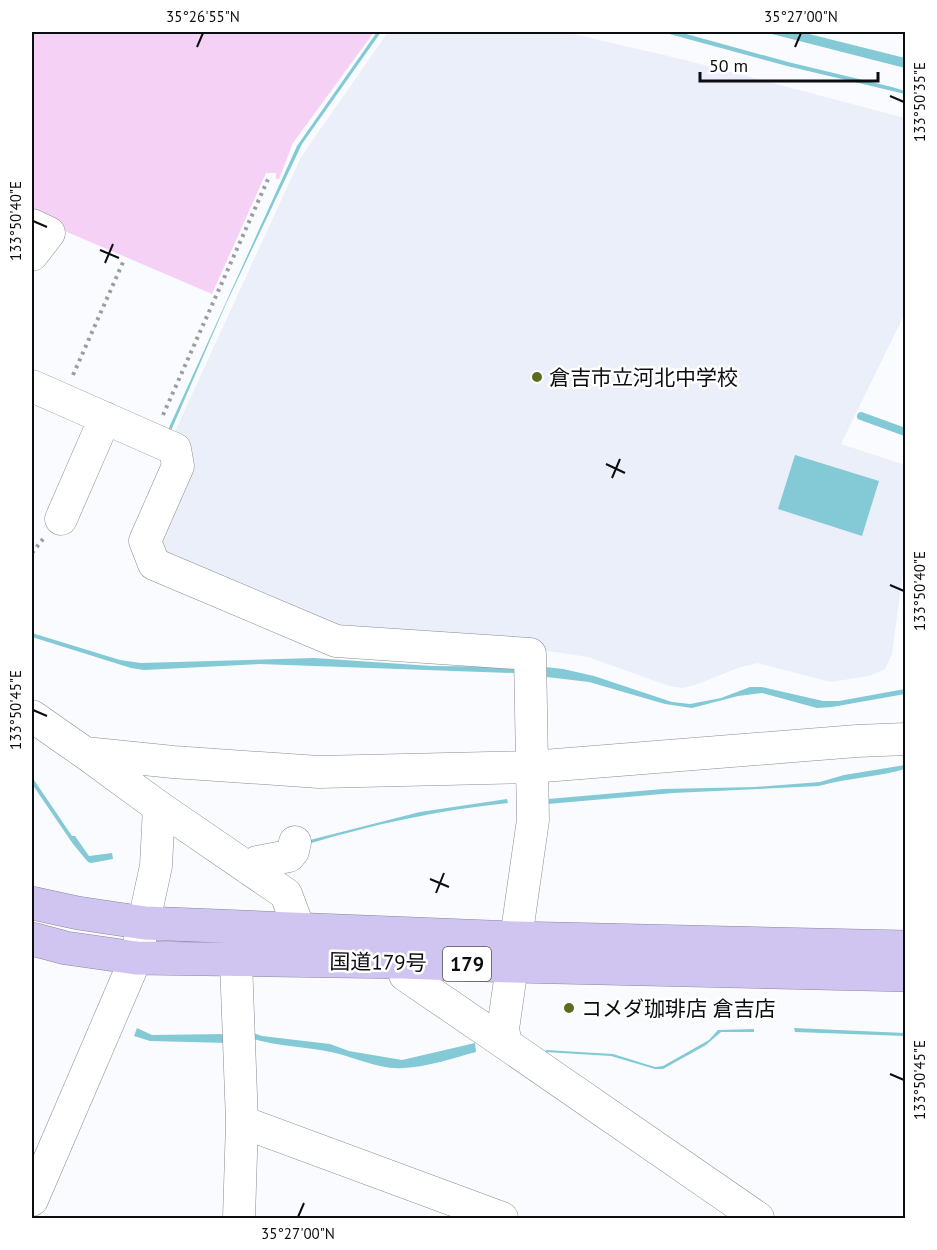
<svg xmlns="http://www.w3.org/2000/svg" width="937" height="1250" font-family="'PT Sans','Noto Sans JP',sans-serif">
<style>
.built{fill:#ebeff9}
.green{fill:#f4d1f5}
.water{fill:#83cad6}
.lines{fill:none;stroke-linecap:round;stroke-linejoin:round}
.stream{stroke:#83cad6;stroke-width:8}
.minor-casing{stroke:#878b92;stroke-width:33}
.highway-casing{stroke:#8b85a2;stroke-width:34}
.path{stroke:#9c9da1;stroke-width:4;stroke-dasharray:3 4.5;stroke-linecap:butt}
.minor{stroke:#fff;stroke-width:32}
.highway{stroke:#d0c5f0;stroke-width:33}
.ticks{fill:none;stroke:#0c0d10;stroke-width:2}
.poi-dot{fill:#596e1d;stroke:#fff;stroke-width:2}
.labels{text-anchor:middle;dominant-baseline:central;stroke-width:5;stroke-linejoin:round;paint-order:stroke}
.shield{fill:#fff;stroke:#555658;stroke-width:1.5}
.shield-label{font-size:20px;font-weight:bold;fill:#0c0d10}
.poi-label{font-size:21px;fill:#0c0d10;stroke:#fff;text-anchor:start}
.street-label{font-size:21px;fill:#0c0d10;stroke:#fff}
.neatline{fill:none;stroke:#0c0d10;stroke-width:2}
.ticks-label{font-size:15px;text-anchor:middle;fill:#0c0d10}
</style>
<rect width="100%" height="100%" fill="#fafbff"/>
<!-- built -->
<path class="built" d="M 388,32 L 565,32 L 685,60 L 905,118 L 905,313 L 841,444 L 905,465 L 905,558 L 892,654 L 885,669 L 869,676 L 831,682 L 757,663 L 738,668 L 695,685 L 682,688 L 669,686 L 588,657 L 555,652 L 335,637 L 157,561 L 150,541 L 171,440 L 301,157 Z"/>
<!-- green -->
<path class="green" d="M 32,32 L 374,32 L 293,143 L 279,179 L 276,179 L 276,173 L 266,173 L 212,294 L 32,217 Z"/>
<!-- water -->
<path class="water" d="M 377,32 L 381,32 L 302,144 L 225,306 L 170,433 L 167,432 L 297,146 Z
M 662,32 L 679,32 L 788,62 L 892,87 L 905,91 L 905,94 L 787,66 Z
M 764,32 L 801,32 L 905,58 L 905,68 Z
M 795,455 L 879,481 L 862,536 L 778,509 Z
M 32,633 L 120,660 L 141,663 L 314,658 L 432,666 L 545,667 L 563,669 L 594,676 L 672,702 L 690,704 L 721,698 L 750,687 L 762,687 L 823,701 L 839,701 L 905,689 L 905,694 L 832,707 L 817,708 L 762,693 L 738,696 L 692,708 L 665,704 L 589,682 L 513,673 L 259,664 L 144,670 L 131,668 L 32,637 Z
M 905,765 L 905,769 C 877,777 848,778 819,786 L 673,793 L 548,804 L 548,799 L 663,789 L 755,787 L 820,782 L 844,775 Z
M 32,777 L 72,836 L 75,836 L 89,856 L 112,853 L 113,859 L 91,863 L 88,862 L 73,844 L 32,784 Z
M 507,799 L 508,803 C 440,810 374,824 308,844 L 306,841 L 420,812 Z
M 137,1028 L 152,1035 L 228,1034 L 229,1043 L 150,1041 L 134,1036 Z
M 794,1028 L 905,1033 L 905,1036 L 795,1032 Z
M 754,1029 L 754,1032 L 721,1032 L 706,1045 L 663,1069 L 655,1069 L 611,1056 L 545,1052 L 546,1050 L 613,1054 L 655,1067 L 663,1066 L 709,1040 L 718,1030 Z
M 245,1030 L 262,1036 L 330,1044 L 349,1051 L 402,1060 L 475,1043 L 476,1052 C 453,1058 428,1067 403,1068 C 379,1070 355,1057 331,1052 C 302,1046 271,1046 244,1036 Z"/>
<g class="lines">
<!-- stream -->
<path class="stream" d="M 861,416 L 905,432"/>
<!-- minor casing -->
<g class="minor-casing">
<path id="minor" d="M 32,225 L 49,233 L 32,255
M 32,386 L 175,449 L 178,466 L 145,541 L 154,564 L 336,641 L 530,654 L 533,820 L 503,1029 L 506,1044 L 758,1218
M 61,519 L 105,418
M 32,716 L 85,753 L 159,807 L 286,894 L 299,929
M 85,753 L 173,762 L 319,772 L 531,767 L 857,741 L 906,739
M 249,869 L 257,862 L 289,856 L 293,851 L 295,842
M 236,961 L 242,1122 L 239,1218
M 402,962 L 405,975 L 506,1044
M 242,1122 L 502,1218
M 32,1200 L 136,958 L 156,866 L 159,807"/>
</g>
<!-- highway casing -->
<g class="highway-casing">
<path id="highway" d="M 32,903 L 78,913 L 145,923 L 516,938 L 906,947
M 32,939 L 66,948 L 136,958 L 402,962 L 512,966 L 906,975"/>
</g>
<!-- path -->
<path class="path" d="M 73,375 L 124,260
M 163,415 L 269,177
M 32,553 L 43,539"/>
<!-- minor -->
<use href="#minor" class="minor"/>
<!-- highway -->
<use href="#highway" class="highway"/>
</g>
<!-- ticks -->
<path class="ticks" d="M 197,47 L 203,33M 795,47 L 801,33M 890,96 L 904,102M 33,221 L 47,227M 100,250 L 119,258M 105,263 L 113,244M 606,464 L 625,473M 612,478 L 620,459M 890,585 L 904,591M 33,710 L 47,716M 430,879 L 449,887M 436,893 L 444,873M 890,1074 L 904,1080M 298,1217 L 304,1203"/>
<!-- markers -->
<g class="poi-dot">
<circle cx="537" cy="377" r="6"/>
<circle cx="569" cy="1008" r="6"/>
</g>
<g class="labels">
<!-- shield labels -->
<rect class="shield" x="443" y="947" width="48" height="34" rx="4.5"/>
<g class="shield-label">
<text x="467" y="964">179</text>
</g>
<!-- poi labels -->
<g class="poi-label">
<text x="549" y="377">倉吉市立河北中学校</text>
<text x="581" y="1008">コメダ珈琲店 倉吉店</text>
</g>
<!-- street labels -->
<g class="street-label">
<text transform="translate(378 962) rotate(1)">国道179号</text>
</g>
</g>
<!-- border -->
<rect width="937" height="1250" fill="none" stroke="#ffffff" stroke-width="66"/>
<!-- scale -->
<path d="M700 72v9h178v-9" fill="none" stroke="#0c0d10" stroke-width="3"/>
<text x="709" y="72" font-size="18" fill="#0c0d10" stroke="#ffffff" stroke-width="4.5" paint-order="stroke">50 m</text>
<rect x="33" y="33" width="871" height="1184" class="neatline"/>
<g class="ticks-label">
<text x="203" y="22">35°26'55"N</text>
<text x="801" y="22">35°27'00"N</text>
<text transform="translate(920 102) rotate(-90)" y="5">133°50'35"E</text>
<text transform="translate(16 221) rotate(-90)" y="5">133°50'40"E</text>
<text transform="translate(920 591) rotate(-90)" y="5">133°50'40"E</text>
<text transform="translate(16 710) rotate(-90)" y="5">133°50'45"E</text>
<text transform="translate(920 1080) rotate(-90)" y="5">133°50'45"E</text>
<text x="298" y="1239">35°27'00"N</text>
</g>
</svg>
